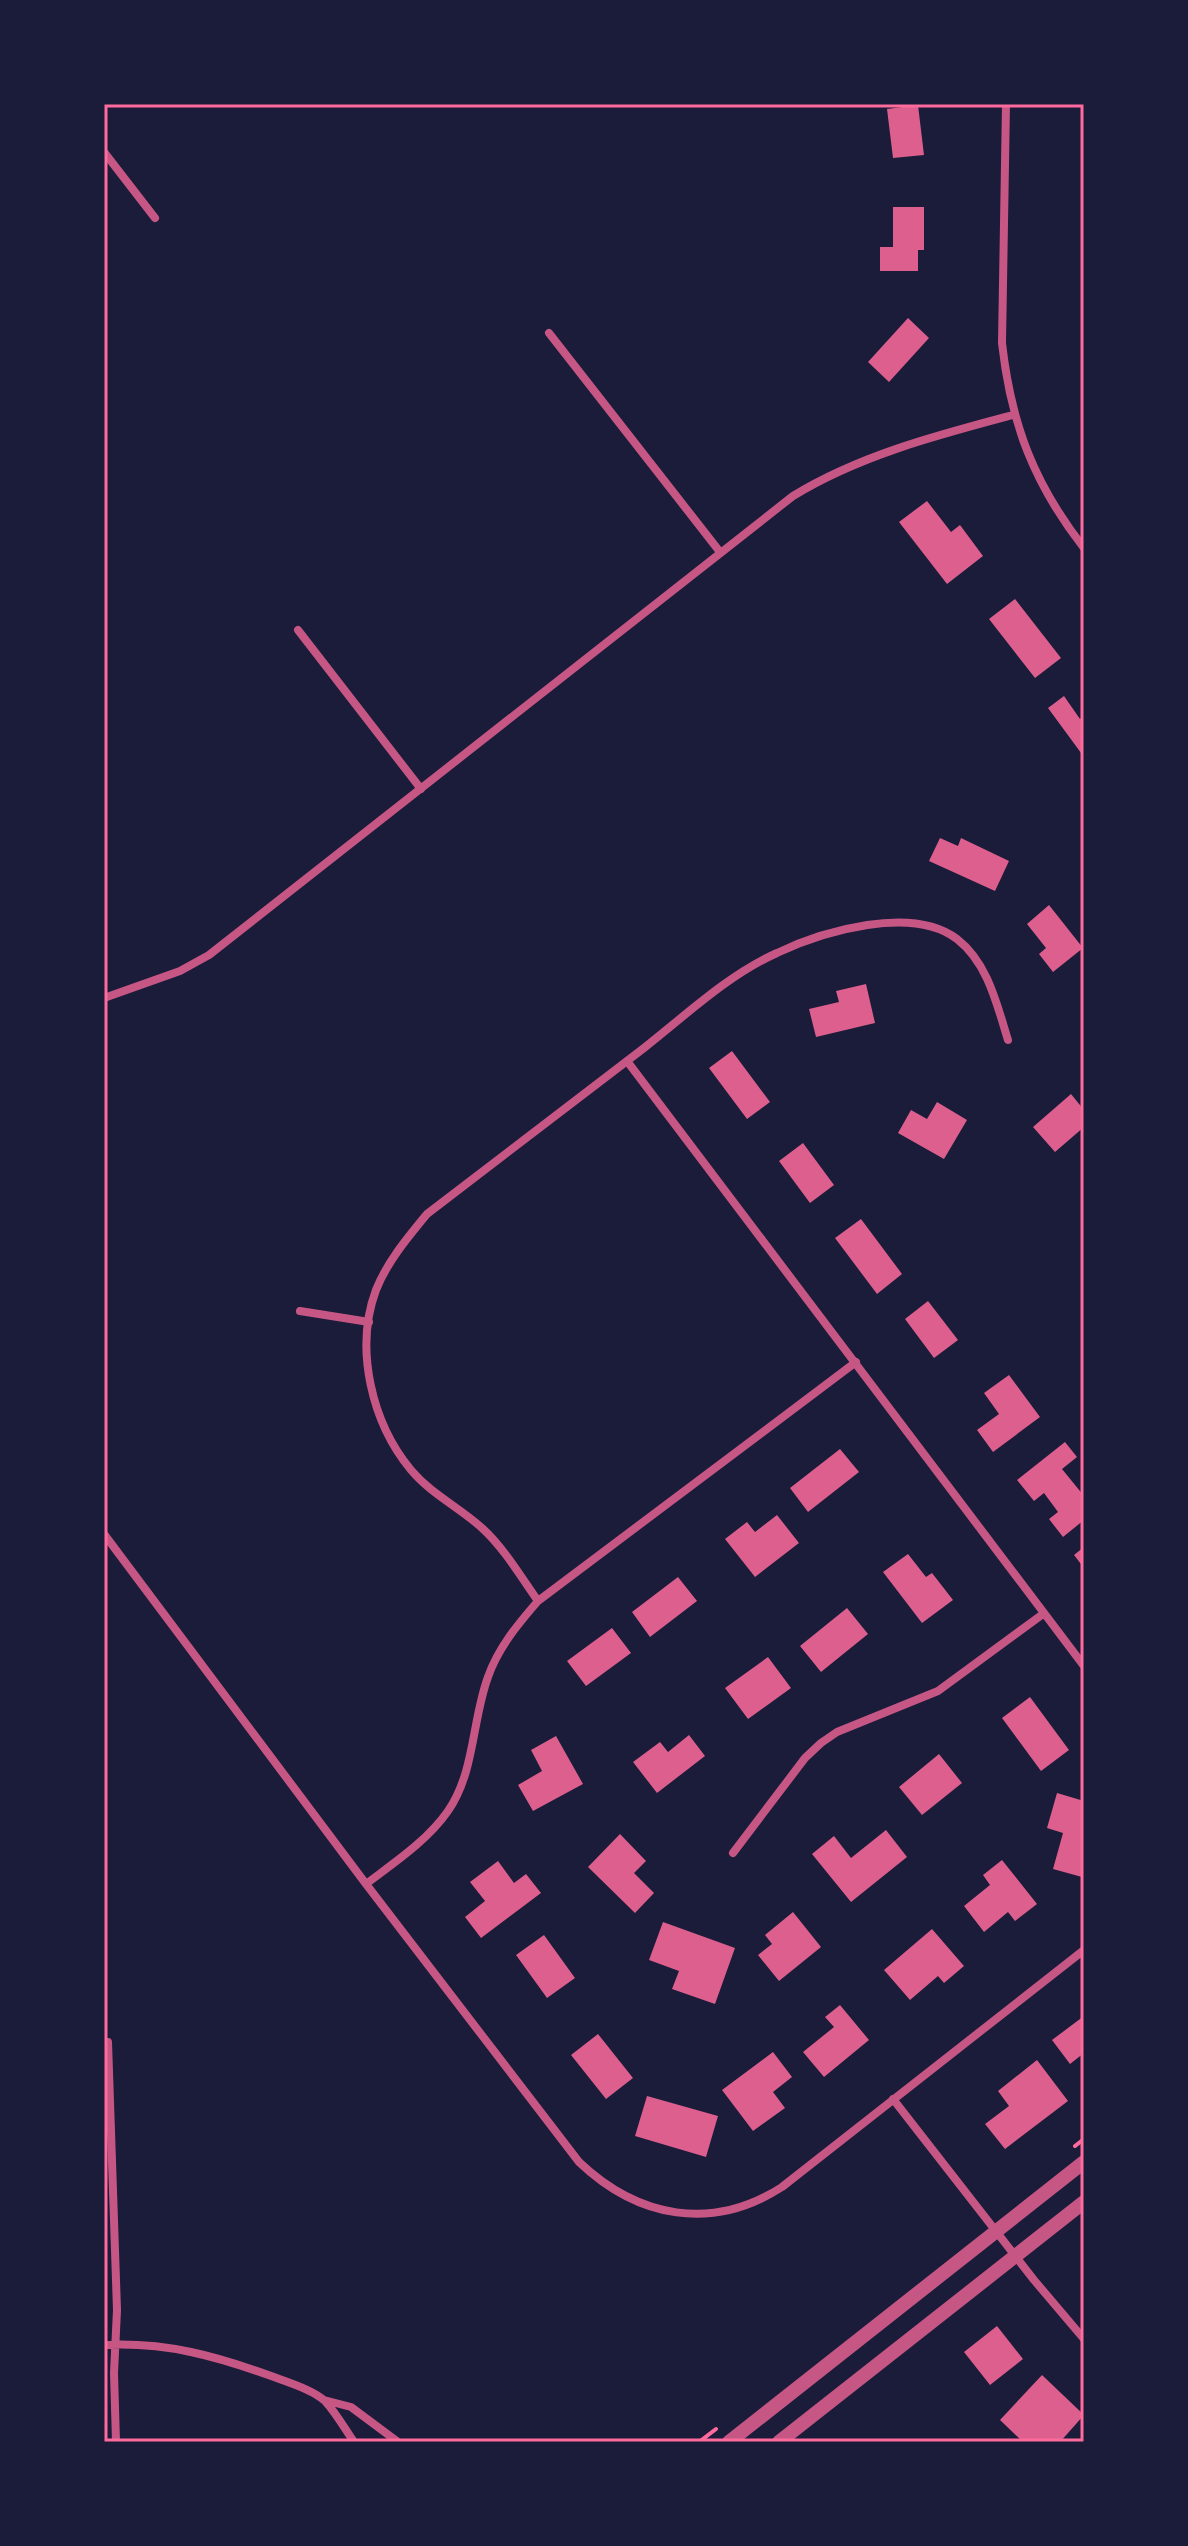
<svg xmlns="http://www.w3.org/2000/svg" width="1188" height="2546" font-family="Karla,sans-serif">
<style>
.building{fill:#dd5f8e}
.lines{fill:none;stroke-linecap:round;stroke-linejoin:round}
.path{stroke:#ff6b9d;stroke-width:4}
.minor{stroke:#c65784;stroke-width:8}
.tertiary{stroke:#c65784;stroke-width:14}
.neatline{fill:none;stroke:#ff6b9d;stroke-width:3}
</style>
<rect width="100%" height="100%" fill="#1b1b3a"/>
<!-- building -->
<path class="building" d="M 918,105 L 924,155 L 893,158 L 887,109 Z
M 893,207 L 924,207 L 924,250 L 918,250 L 918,271 L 880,271 L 880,247 L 893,247 Z
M 908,318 L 929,338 L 889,382 L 868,362 Z
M 927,501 L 951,532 L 960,525 L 983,556 L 947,584 L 899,522 Z
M 1015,599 L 1061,658 L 1035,678 L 989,619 Z
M 1064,696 L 1080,719 L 1084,716 L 1084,757 L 1048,708 Z
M 940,838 L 958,846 L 961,838 L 1009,861 L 995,891 L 929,861 Z
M 1049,905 L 1083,948 L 1053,972 L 1039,954 L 1046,948 L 1027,924 Z
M 866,984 L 875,1023 L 816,1037 L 809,1009 L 839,1002 L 836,991 Z
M 732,1051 L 770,1102 L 747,1119 L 709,1068 Z
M 1071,1094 L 1084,1110 L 1084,1127 L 1055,1152 L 1033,1127 Z
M 937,1102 L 967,1120 L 944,1159 L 898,1133 L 911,1110 L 927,1119 Z
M 803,1143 L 834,1185 L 810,1203 L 779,1161 Z
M 861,1219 L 902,1274 L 877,1294 L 835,1238 Z
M 928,1301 L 958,1340 L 934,1358 L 905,1319 Z
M 1009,1375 L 1040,1417 L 993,1452 L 977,1430 L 999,1414 L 984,1393 Z
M 1065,1442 L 1077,1457 L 1062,1469 L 1084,1496 L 1084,1520 L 1063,1537 L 1049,1519 L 1058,1512 L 1044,1493 L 1034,1501 L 1017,1480 Z
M 840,1449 L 859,1472 L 808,1512 L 790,1488 Z
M 777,1515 L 799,1543 L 755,1577 L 725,1539 L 747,1522 L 755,1532 Z
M 1084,1547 L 1084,1568 L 1074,1555 Z
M 908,1554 L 926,1577 L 932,1573 L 953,1600 L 922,1623 L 883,1572 Z
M 678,1577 L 697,1601 L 650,1637 L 632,1612 Z
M 847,1608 L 868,1634 L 821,1672 L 800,1646 Z
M 612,1628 L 631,1653 L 586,1686 L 567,1661 Z
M 768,1657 L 791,1688 L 748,1719 L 725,1688 Z
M 1030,1697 L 1069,1750 L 1041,1771 L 1002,1718 Z
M 689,1735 L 705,1756 L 657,1793 L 633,1762 L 660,1742 L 668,1752 Z
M 556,1736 L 583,1784 L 533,1811 L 518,1785 L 542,1771 L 531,1750 Z
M 939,1754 L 962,1783 L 922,1815 L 899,1787 Z
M 1057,1793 L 1084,1801 L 1082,1877 L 1053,1869 L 1063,1833 L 1047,1828 Z
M 886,1830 L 907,1857 L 851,1902 L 812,1854 L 834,1836 L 851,1858 Z
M 620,1834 L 646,1861 L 634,1873 L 654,1893 L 635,1913 L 588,1867 Z
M 1002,1860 L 1037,1904 L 1015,1921 L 1008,1912 L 984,1932 L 964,1906 L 990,1885 L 983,1875 Z
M 498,1861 L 514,1883 L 526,1874 L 541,1893 L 481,1938 L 465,1917 L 485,1901 L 470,1882 Z
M 793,1912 L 821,1947 L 779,1981 L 758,1955 L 772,1944 L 765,1935 Z
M 663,1922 L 735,1948 L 715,2004 L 672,1989 L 679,1971 L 649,1960 Z
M 932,1929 L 964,1966 L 944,1983 L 938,1976 L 910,2000 L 884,1970 Z
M 544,1935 L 575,1978 L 547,1998 L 516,1955 Z
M 840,2005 L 869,2040 L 824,2077 L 803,2052 L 834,2027 L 825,2017 Z
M 1084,2016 L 1084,2053 L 1070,2064 L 1052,2040 Z
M 598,2034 L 633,2078 L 606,2099 L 571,2055 Z
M 773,2052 L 792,2077 L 773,2092 L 785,2108 L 753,2131 L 722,2090 Z
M 1037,2060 L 1068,2101 L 1005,2149 L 985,2124 L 1009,2106 L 998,2091 Z
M 647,2096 L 718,2116 L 706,2157 L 635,2136 Z
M 997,2326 L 1023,2359 L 990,2385 L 964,2352 Z
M 1042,2375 L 1084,2415 L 1060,2442 L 1023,2442 L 1000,2420 Z"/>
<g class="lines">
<!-- path -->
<path class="path" d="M 1075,2146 L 1084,2139
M 699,2442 L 716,2429"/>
<!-- minor -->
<path class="minor" d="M 1006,104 L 1002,343 C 1011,424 1034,484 1084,548
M 104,152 L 155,218
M 549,333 L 720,552
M 298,630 L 421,789
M 104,998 L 180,971 L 209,955 L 793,496 C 860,455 938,435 1013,415
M 627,1061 L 1084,1666
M 300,1311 L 369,1322
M 104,1534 L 366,1884 L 579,2162 C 638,2218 712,2232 782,2187 L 1084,1950
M 538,1601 C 521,1577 504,1548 482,1528 C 459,1507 431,1494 411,1470 C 372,1423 354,1349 376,1290 C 387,1262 408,1237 427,1214 C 500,1158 572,1103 644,1048 C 686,1015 728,975 777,953 C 823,931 912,905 957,939 C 988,963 997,1005 1008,1040
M 733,1853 L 805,1758 L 821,1743 L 837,1732 L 938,1691 L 1043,1614
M 366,1884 C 395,1862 427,1841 448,1811 C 475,1772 472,1720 488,1677 C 498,1648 518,1624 538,1601 L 856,1362
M 108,2042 L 117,2310 L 114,2373 L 116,2442
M 893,2099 L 1034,2280 L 1084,2339
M 104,2345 C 167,2342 216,2356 274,2377 C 290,2383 313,2390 325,2401 C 336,2413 345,2429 354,2442
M 324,2400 L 351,2407 L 398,2442"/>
<!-- tertiary -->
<path class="tertiary" d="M 729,2442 L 1084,2162
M 779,2442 L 1084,2202"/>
</g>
<!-- border -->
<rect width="1188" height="2546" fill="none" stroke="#1b1b3a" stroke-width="212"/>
<rect x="106" y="106" width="976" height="2334" class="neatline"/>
</svg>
